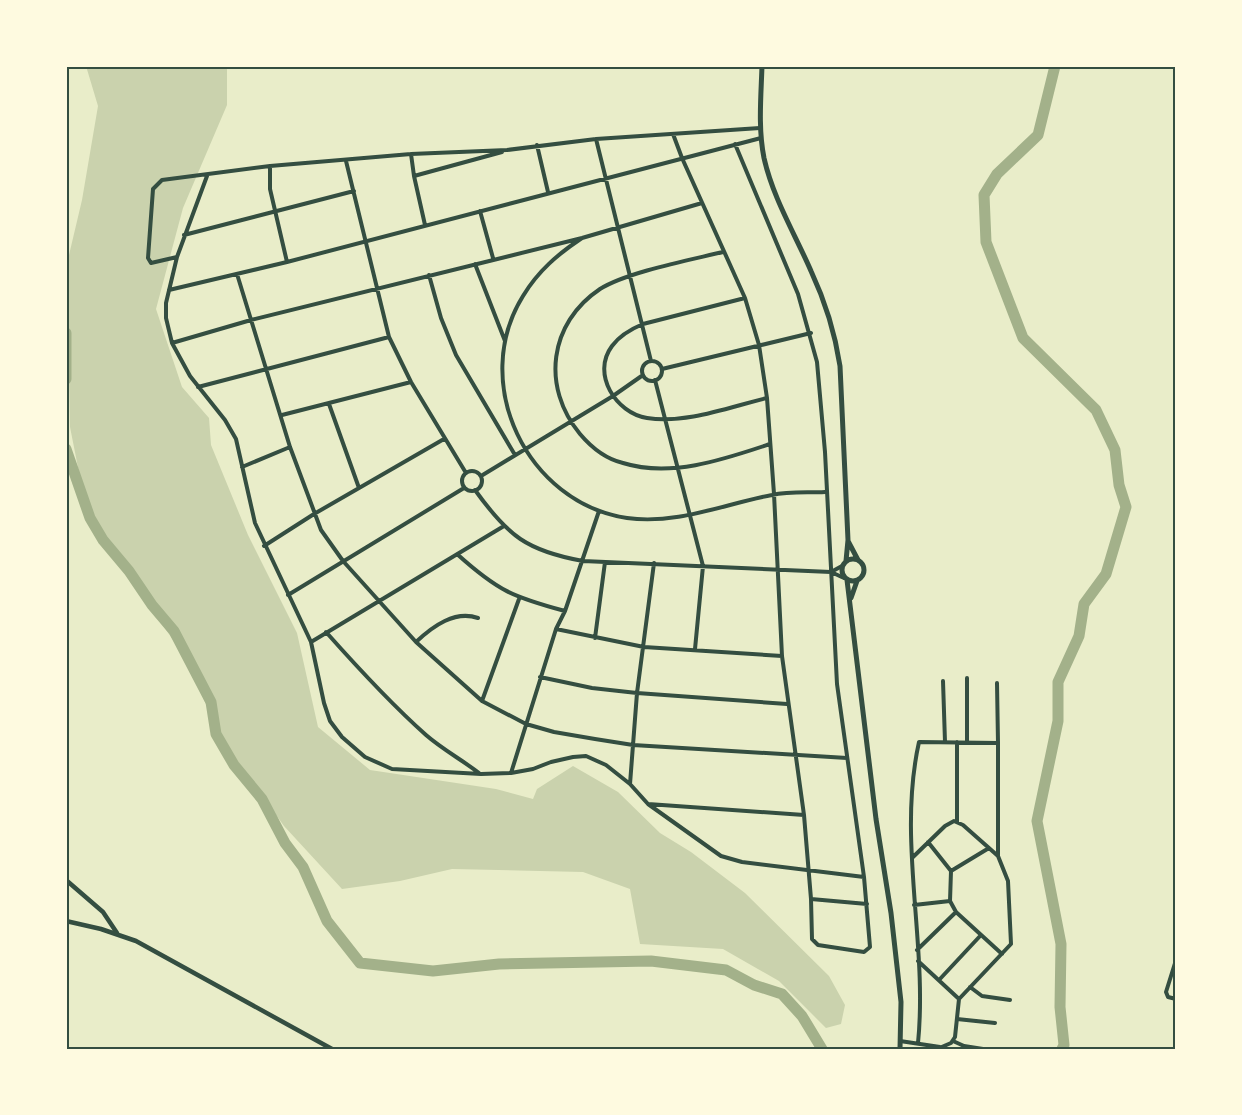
<svg xmlns="http://www.w3.org/2000/svg" width="1242" height="1115" font-family="Cabin,sans-serif">
<style>
.green{fill:#cad2ad}
.lines{fill:none;stroke-linecap:round;stroke-linejoin:round}
.river{stroke:#a3b18a;stroke-width:11}
.minor{stroke:#344e41;stroke-width:4}
.tertiary{stroke:#344e41;stroke-width:4.5}
.secondary{stroke:#344e41;stroke-width:5}
.neatline{fill:none;stroke:#344e41;stroke-width:2}
</style>
<rect width="100%" height="100%" fill="#e9edc9"/>
<!-- green -->
<path class="green" d="M 86,66 L 227,66 L 227,105 L 183,208 L 156,309 L 182,387 L 209,418 L 211,445 L 248,535 L 297,633 L 318,727 L 370,770 L 496,789 L 533,799 L 537,789 L 573,766 L 618,792 L 660,833 L 691,852 L 745,893 L 829,976 L 845,1005 L 841,1024 L 826,1028 L 779,981 L 723,949 L 640,944 L 630,889 L 583,872 L 452,869 L 400,881 L 342,889 L 284,826 L 221,738 L 184,655 L 89,523 L 70,427 L 68,328 L 69,255 L 82,200 L 98,106 Z"/>
<g class="lines">
<!-- river -->
<path class="river" d="M 1055,66 L 1038,135 L 997,174 L 984,195 L 986,242 L 1023,338 L 1096,410 L 1115,450 L 1119,485 L 1126,507 L 1106,574 L 1084,604 L 1079,636 L 1058,682 L 1058,721 L 1037,821 L 1061,944 L 1060,1007 L 1064,1045 L 1062,1049
M 66,333 L 66,379
M 66,449 L 90,518 L 103,540 L 129,571 L 152,605 L 174,631 L 211,702 L 216,734 L 234,765 L 262,799 L 285,843 L 303,867 L 327,921 L 360,963 L 433,971 L 499,964 L 651,961 L 726,970 L 754,985 L 782,994 L 802,1016 L 822,1049"/>
<!-- minor -->
<path class="minor" d="M 673,134 L 682,158 L 745,298 L 759,345 L 767,398 L 774,494 L 782,656 L 804,815 L 811,899 L 812,939 L 818,945 L 864,952 L 870,947 L 864,877 L 837,684 L 825,452 L 817,362 L 798,294 L 735,144
M 596,139 L 651,361
M 537,145 L 548,192
M 411,154 L 414,176 L 502,152
M 346,161 L 389,337 L 411,382 L 466,473
M 270,166 L 270,189 L 287,262
M 207,176 L 177,257 L 166,303 L 166,318 L 172,343 L 190,376 L 225,420 L 236,439 L 255,523 L 311,642 L 324,703 L 330,721 L 342,737 L 365,757 L 392,769 L 481,774 L 511,773 L 533,769 L 551,762 L 573,757 L 586,756 L 606,765 L 630,784 L 648,804 L 721,856 L 742,862 L 864,877
M 414,176 L 425,225
M 480,211 L 493,258
M 184,235 L 354,191
M 582,238 C 558,254 538,271 523,296 C 469,383 527,503 627,518 C 677,525 724,504 772,495 C 789,491 808,493 825,492
M 723,252 C 690,260 627,272 600,289 C 549,323 541,387 580,434 C 591,447 606,459 623,463 C 671,478 725,459 770,444
M 177,257 L 151,263 L 148,258 L 153,189 L 162,180 L 270,166 L 411,154 L 507,150 L 596,139 L 760,128
M 475,264 L 505,341
M 237,274 L 290,447 L 321,530 L 343,561 L 416,642 L 482,701 L 526,724 L 554,732 L 595,739 L 633,745 L 847,758
M 429,275 L 441,318 L 456,355 L 515,455
M 169,290 L 287,262 L 761,138
M 745,298 L 643,324 C 631,329 620,335 612,346 C 591,374 616,413 647,418 C 687,424 729,407 767,398
M 172,343 L 251,320 L 582,238 L 702,203
M642 371a10 10 0 1 1 20 0a10 10 0 1 1-20 0Z
M 662,369 L 811,333
M 655,380 L 703,566 L 695,649
M 198,387 L 389,337
M 329,404 L 359,488
M 282,415 L 411,382
M 242,467 L 290,447
M462 481a10 10 0 1 1 20 0a10 10 0 1 1-20 0Z
M 481,476 L 613,396 L 643,375
M 475,490 C 508,536 527,551 583,561 L 831,572 L 844,578
M 264,546 L 314,514 L 444,439
M 457,554 C 498,591 513,597 565,611
M 831,572 L 842,566
M 288,595 L 464,488
M 556,629 L 644,647 L 782,656
M 326,632 C 358,668 390,703 426,735 C 442,749 462,760 479,773
M 595,638 L 605,562
M 311,642 L 504,526
M 416,642 C 433,626 455,610 478,618
M 540,677 L 592,688 L 637,693 L 787,704
M 967,678 L 967,743
M 943,681 L 945,742
M 997,683 L 998,743
M 482,701 L 519,599
M 957,742 L 957,822
M 511,773 L 556,629 L 565,611 L 599,511
M 630,784 L 637,693 L 654,563
M 648,804 L 804,815
M 928,842 L 951,871 L 950,901 L 956,912
M 912,858 L 945,826 L 954,821 L 963,825 L 998,856
M 951,871 L 989,848
M 811,899 L 867,904
M 914,905 L 950,901
M 917,950 L 956,912 L 1002,954
M 1176,960 L 1166,992 L 1168,997 L 1176,999
M 918,961 L 959,999
M 939,980 L 981,935
M 970,987 L 982,996 L 1010,1000
M 957,1019 L 995,1023
M 900,1041 L 940,1047
M 953,1041 L 964,1046 L 983,1049
M 918,1043 C 928,943 897,841 919,742 L 998,743 L 998,856 L 1008,881 L 1011,944 L 959,999 L 955,1037 L 951,1043 L 937,1049"/>
<!-- tertiary -->
<path class="tertiary" d="M 66,880 L 103,912 L 117,933
M 66,921 L 101,929 L 136,941 L 332,1049"/>
<!-- secondary -->
<path class="secondary" d="M 762,66 C 761,97 758,128 764,158 C 773,198 795,234 811,271 C 825,301 835,333 840,366 L 848,540 L 846,561
M 848,541 L 858,560
M842 570a11 11 0 1 1 22 0a11 11 0 1 1-22 0Z
M 847,580 L 876,819 L 891,913 L 901,1002 L 900,1049
M 851,598 L 857,581"/>
</g>
<!-- border -->
<rect width="1242" height="1115" fill="none" stroke="#fefae0" stroke-width="135"/>
<rect x="68" y="68" width="1106" height="980" class="neatline"/>
</svg>
